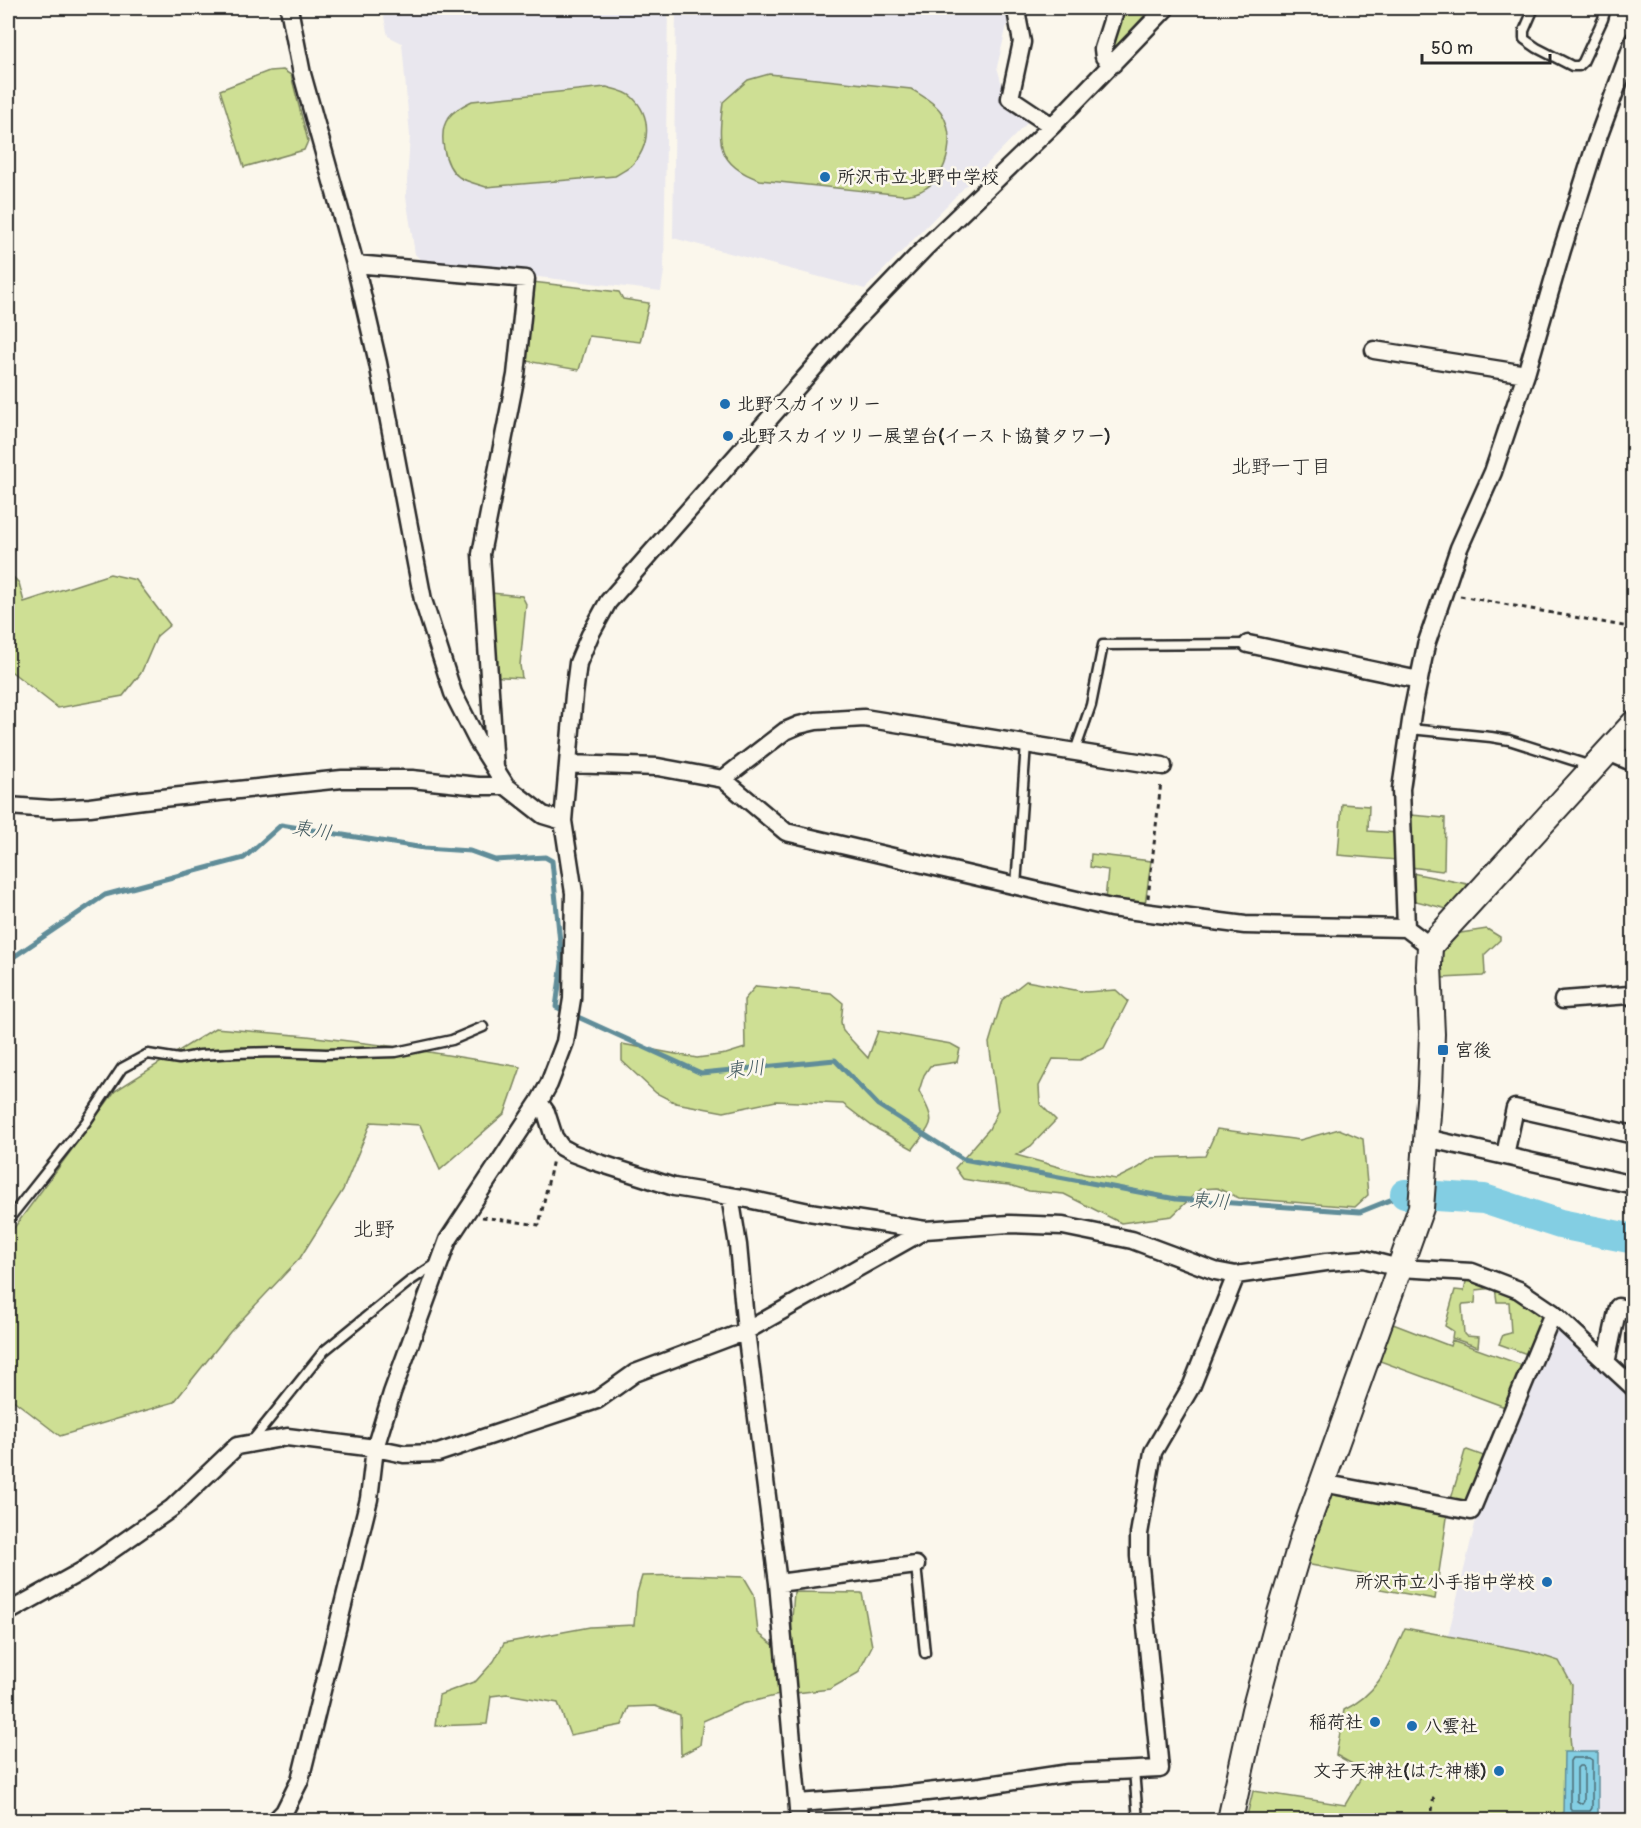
<svg xmlns="http://www.w3.org/2000/svg" width="1641" height="1828" font-family="Pangolin,'Klee One',sans-serif">
<style>
.built{fill:#e9e7ee}
.green{fill:#cedf94;stroke:#7c8560;stroke-width:1.5}
.water{fill:#83cee3;stroke:#608d99;stroke-width:1.5}
.lines{fill:none;stroke-linecap:round;stroke-linejoin:round}
.shore{stroke:#4e6c75;stroke-width:1.5}
.stream{stroke:#608d99;stroke-width:5}
.river{stroke:#83cee3;stroke-width:30}
.lane-casing{stroke:#2b2b2b;stroke-width:13}
.street-casing{stroke:#2b2b2b;stroke-width:21}
.secondary-casing{stroke:#2b2b2b;stroke-width:28}
.path{stroke:#2b2b2b;stroke-width:3;stroke-dasharray:4.5 4.5;stroke-linecap:butt}
.lane{stroke:#fbf7ec;stroke-width:8}
.street{stroke:#fbf7ec;stroke-width:16}
.secondary{stroke:#fbf7ec;stroke-width:24}
.poi-dot{fill:#1f6fb2;stroke:#fbf7ec;stroke-width:2}
.labels{text-anchor:middle;dominant-baseline:central;stroke-width:5;stroke-linejoin:round;paint-order:stroke}
.poi-label{font-size:18px;font-weight:bold;fill:#2b2b2b;stroke:#fbf7ec;text-anchor:start}
.neighbourhood-label{font-size:20px;fill:#2b2b2b;stroke:#fbf7ec}
.water-label{font-size:20px;font-style:italic;fill:#455c62;stroke:#fbf7ec}
.quarter-label{font-size:21px;fill:#2b2b2b;stroke:#fbf7ec}
</style>
<rect width="100%" height="100%" fill="#fbf7ec"/>
<filter id="ink" filterUnits="userSpaceOnUse"><feTurbulence type="fractalNoise" baseFrequency=".0167" numOctaves="2"/><feDisplacementMap in="SourceGraphic" scale="12" xChannelSelector="R" yChannelSelector="G"/><feConvolveMatrix kernelMatrix="1 2 1 2 8 2 1 2 1" color-interpolation-filters="sRGB"/></filter>
<g filter="url(#ink)">
<!-- built -->
<path class="built" d="M 382,8 L 668,8 L 664,271 L 661,291 L 424,264 L 415,254 L 406,197 L 410,136 L 402,43 L 388,36 Z
M 676,8 L 1011,8 L 997,67 L 1002,85 L 1035,115 L 865,289 L 673,238 Z
M 1556,1330 L 1567,1335 L 1633,1399 L 1633,1820 L 1547,1820 L 1446,1644 L 1476,1520 L 1550,1341 Z"/>
<!-- green -->
<path class="green" d="M 1123,8 L 1151,8 L 1115,49 L 1110,44 Z
M 283,70 L 291,75 L 308,141 L 304,150 L 244,167 L 220,90 L 269,71 Z
M 769,74 L 911,89 C 921,95 934,102 941,112 C 956,135 949,173 926,188 C 919,193 912,194 903,195 L 760,180 C 716,165 718,143 723,102 L 748,80 Z
M 606,87 C 614,89 626,91 632,97 C 653,117 650,147 631,166 C 626,170 620,173 615,176 L 486,187 C 477,184 467,182 459,177 C 444,166 437,132 449,117 C 455,109 464,105 472,101 Z
M 532,282 L 619,292 L 623,299 L 649,303 L 640,342 L 589,336 L 579,370 L 526,361 Z
M 8,572 L 19,583 L 24,602 L 110,574 L 136,580 L 170,625 L 157,636 L 141,673 L 123,696 L 58,708 L 8,669 Z
M 481,592 L 522,596 L 526,604 L 520,665 L 522,678 L 488,676 Z
M 1342,804 L 1369,806 L 1368,831 L 1399,833 L 1397,860 L 1338,855 Z
M 1411,815 L 1445,818 L 1444,869 L 1442,871 L 1410,867 L 1409,816 Z
M 1091,854 L 1151,861 L 1145,905 L 1105,900 L 1108,870 L 1090,867 Z
M 1412,873 L 1467,884 L 1468,890 L 1447,909 L 1412,900 Z
M 1487,929 L 1500,937 L 1500,940 L 1484,955 L 1485,974 L 1483,976 L 1442,978 L 1441,976 L 1443,950 L 1454,934 Z
M 1026,981 L 1086,992 L 1116,990 L 1128,1001 L 1104,1048 L 1080,1060 L 1053,1059 L 1039,1086 L 1040,1104 L 1056,1120 L 1031,1146 L 1016,1155 L 1084,1174 L 1116,1179 L 1138,1168 L 1152,1158 L 1205,1156 L 1217,1129 L 1300,1140 L 1339,1129 L 1363,1139 L 1368,1195 L 1355,1207 L 1239,1198 L 1217,1188 L 1200,1189 L 1172,1216 L 1121,1223 L 1064,1194 L 1029,1191 L 1009,1185 L 980,1182 L 963,1179 L 955,1168 L 989,1129 L 998,1110 L 989,1043 L 1002,1000 Z
M 756,986 L 831,993 L 843,1003 L 841,1022 L 843,1031 L 868,1058 L 878,1031 L 951,1044 L 960,1049 L 957,1062 L 930,1066 L 924,1075 L 919,1091 C 936,1125 935,1119 913,1149 L 872,1126 L 843,1104 L 776,1101 L 724,1112 L 676,1103 L 656,1093 L 622,1061 L 622,1044 L 697,1058 L 726,1054 L 745,1048 L 744,1000 Z
M 215,1028 L 307,1036 L 398,1047 L 521,1067 L 505,1113 L 440,1170 L 420,1125 L 371,1122 L 343,1190 L 300,1258 L 230,1332 L 174,1402 L 60,1436 L 8,1396 L 8,1236 L 115,1091 Z
M 1467,1277 L 1516,1293 L 1545,1313 L 1530,1354 L 1527,1354 L 1499,1344 L 1503,1335 L 1511,1333 L 1509,1302 L 1497,1302 L 1495,1288 L 1476,1290 L 1475,1303 L 1463,1304 L 1462,1306 L 1464,1334 L 1466,1336 L 1479,1337 L 1478,1347 L 1452,1338 L 1453,1331 L 1445,1326 L 1455,1290 L 1464,1291 Z
M 1393,1324 L 1450,1346 L 1452,1340 L 1522,1365 L 1523,1368 L 1505,1407 L 1380,1361 L 1379,1358 Z
M 1467,1450 L 1484,1456 L 1486,1459 L 1468,1503 L 1453,1501 L 1451,1499 L 1465,1451 Z
M 1336,1492 L 1448,1511 L 1435,1599 L 1380,1589 L 1382,1578 L 1311,1565 L 1307,1560 L 1329,1496 Z
M 687,1575 L 744,1577 L 754,1594 L 758,1633 L 775,1646 L 791,1632 L 794,1592 L 862,1593 L 872,1646 L 858,1673 L 830,1689 L 779,1695 L 742,1704 L 703,1721 L 700,1745 L 681,1755 L 680,1715 L 655,1706 L 629,1707 L 622,1725 L 570,1735 L 558,1703 L 507,1694 L 491,1696 L 487,1724 L 435,1726 L 439,1695 L 476,1681 L 494,1661 L 504,1643 L 590,1627 L 634,1625 L 637,1593 L 642,1576 Z
M 1405,1628 L 1528,1651 L 1559,1661 L 1572,1685 L 1570,1736 L 1577,1818 L 1583,1820 L 1246,1820 L 1253,1791 L 1345,1805 L 1365,1771 L 1336,1755 L 1344,1710 C 1381,1692 1389,1663 1405,1628 Z"/>
<!-- water -->
<path class="water" d="M 1564,1752 L 1598,1752 L 1598,1817 L 1563,1817 Z"/>
<g class="lines">
<!-- shore -->
<path class="shore" d="M 1572,1758 L 1589,1758 L 1592,1760 L 1592,1808 L 1590,1811 L 1572,1811 L 1570,1809 L 1570,1761 Z
M 1579,1766 L 1583,1766 L 1584,1768 L 1584,1801 L 1582,1804 L 1577,1801 L 1577,1768 Z"/>
<!-- stream -->
<path class="stream" d="M 8,951 L 15,956 L 105,895 L 244,858 L 281,825 L 424,848 L 470,851 L 495,860 L 545,857 L 552,861 L 562,963 L 556,1007 L 701,1073 L 835,1060 L 878,1105 L 963,1159 L 1176,1199 L 1360,1212 L 1405,1194"/>
<!-- river -->
<path class="river" d="M 1405,1194 L 1484,1199 L 1560,1224 L 1634,1239"/>
<!-- lane casing -->
<g class="lane-casing">
<path id="lane" d="M 1534,8 L 1524,31 L 1524,39 L 1537,48 L 1572,66 L 1579,66 L 1583,62 L 1603,19 L 1606,8
M 1410,729 L 1491,737 L 1509,740 L 1591,766
M 1075,751 L 1091,705 L 1103,645 L 1248,644
M 1016,886 L 1026,744
M 8,1220 L 86,1122 L 122,1068 L 148,1054 L 179,1059 L 200,1055 L 236,1053 L 275,1052 L 326,1054 L 396,1052 L 452,1040 L 483,1027
M 252,1441 L 324,1351 L 410,1281 L 436,1264
M 916,1565 L 925,1653
M 1134,1770 L 1138,1820"/>
</g>
<!-- street casing -->
<g class="street-casing">
<path id="street" d="M 289,8 L 302,74 L 355,264 L 378,363 L 423,600 L 453,693 L 477,740 L 506,786 L 543,815 L 563,821
M 1019,8 L 1017,16 L 1022,42 L 1010,98 L 1052,126
M 1113,64 L 1104,57 L 1103,49 L 1116,8
M 355,264 L 526,279 L 516,375 L 481,554 L 495,767
M 1374,350 L 1526,374
M 1248,644 L 1419,680
M 1608,752 L 1634,763
M 568,764 L 658,767 L 723,779 L 786,832 L 1111,908 L 1245,925 L 1406,928 L 1430,946
M 723,779 L 785,731 L 799,725 L 816,721 L 864,718 L 1163,766
M 8,806 L 51,809 L 90,807 L 143,800 L 342,779 L 412,779 L 478,786 L 506,786
M 1406,928 L 1401,789 L 1412,714 L 1426,645 L 1459,548 L 1493,472 L 1526,374 L 1562,250 L 1596,143 L 1634,40
M 1563,1000 L 1629,995 L 1634,998
M 539,1102 L 546,1112 L 554,1137 L 561,1147 L 572,1153 L 593,1161 L 674,1187 L 748,1199 L 809,1212 L 925,1230
M 1426,1138 L 1634,1185
M 1505,1155 L 1515,1108 L 1634,1135
M 730,1196 L 738,1245 L 746,1331 L 778,1583 L 799,1820
M 1606,1363 L 1618,1307 L 1634,1311
M 1322,1483 L 1471,1511 L 1553,1313
M 778,1583 L 916,1565
M 8,1612 L 82,1571 L 172,1508 L 237,1446 L 287,1437 L 375,1448 L 404,1454 L 438,1453 L 597,1400 L 635,1373 L 746,1331 L 925,1230 L 1009,1224 L 1063,1226 L 1132,1240 L 1215,1271 L 1236,1275 L 1326,1262 L 1364,1259 L 1399,1268 L 1472,1272 L 1519,1290 L 1553,1313 L 1634,1388
M 798,1803 L 891,1796 L 981,1786 L 1069,1773 L 1160,1769 L 1139,1556 L 1139,1534 L 1153,1452 L 1192,1385 L 1236,1275
M 276,1820 L 284,1812 L 300,1780 L 369,1499 L 375,1448 L 392,1393 L 448,1240 L 539,1102 L 549,1084 L 565,1042 L 572,999 L 574,893 L 563,821 L 574,695 L 578,663 L 590,635 L 608,602 L 855,321 L 925,248 L 1052,126 L 1166,8"/>
</g>
<!-- secondary casing -->
<g class="secondary-casing">
<path id="secondary" d="M 1230,1820 L 1254,1710 L 1280,1613 L 1303,1536 L 1421,1208 L 1430,1087 L 1432,1034 L 1429,966 L 1430,946 L 1634,723"/>
</g>
<!-- path -->
<path class="path" d="M 1460,596 L 1634,628
M 1148,898 L 1161,782
M 482,1217 L 539,1225 L 553,1159
M 1431,1820 L 1434,1794"/>
<!-- lane -->
<use href="#lane" class="lane"/>
<!-- street -->
<use href="#street" class="street"/>
<!-- secondary -->
<use href="#secondary" class="secondary"/>
</g>
</g>
<!-- markers -->
<g class="poi-dot">
<circle cx="825" cy="177" r="6"/>
<circle cx="725" cy="404" r="6"/>
<circle cx="728" cy="436" r="6"/>
<rect x="1437" y="1044" width="12" height="12" rx="3"/>
<circle cx="1547" cy="1582" r="6"/>
<circle cx="1375" cy="1722" r="6"/>
<circle cx="1412" cy="1726" r="6"/>
<circle cx="1499" cy="1771" r="6"/>
</g>
<g class="labels">
<!-- poi labels -->
<g class="poi-label">
<text x="837" y="177">所沢市立北野中学校</text>
<text x="737" y="404">北野スカイツリー</text>
<text x="740" y="436">北野スカイツリー展望台(イースト協賛タワー)</text>
<text x="1455" y="1050">宮後</text>
<text x="1535" y="1582" text-anchor="end">所沢市立小手指中学校</text>
<text x="1363" y="1722" text-anchor="end">稲荷社</text>
<text x="1424" y="1726">八雲社</text>
<text x="1487" y="1771" text-anchor="end">文子天神社(はた神様)</text>
</g>
<!-- neighbourhood labels -->
<g class="neighbourhood-label">
<text x="1281" y="466">北野一丁目</text>
</g>
<!-- water labels -->
<g class="water-label">
<text transform="translate(312 830) rotate(9)">東川</text>
<text transform="translate(745 1069) rotate(-6)">東川</text>
<text transform="translate(1210 1201) rotate(4)">東川</text>
</g>
<!-- quarter labels -->
<g class="quarter-label">
<text x="374" y="1229">北野</text>
</g>
</g>
<!-- margin -->
<rect width="1641" height="1828" fill="none" stroke="#fbf7ec" stroke-width="30"/>
<rect x="15" y="15" width="1611" height="1798" fill="none" stroke="#2b2b2b" stroke-width="2" filter="url(#ink)"/>
<!-- scale -->
<path d="M1422 54v9h128v-9" fill="none" stroke="#2b2b2b" stroke-width="3"/>
<text x="1431" y="54" font-size="18" fill="#2b2b2b" stroke="#fbf7ec" stroke-width="4.5" paint-order="stroke">50 m</text>
</svg>
